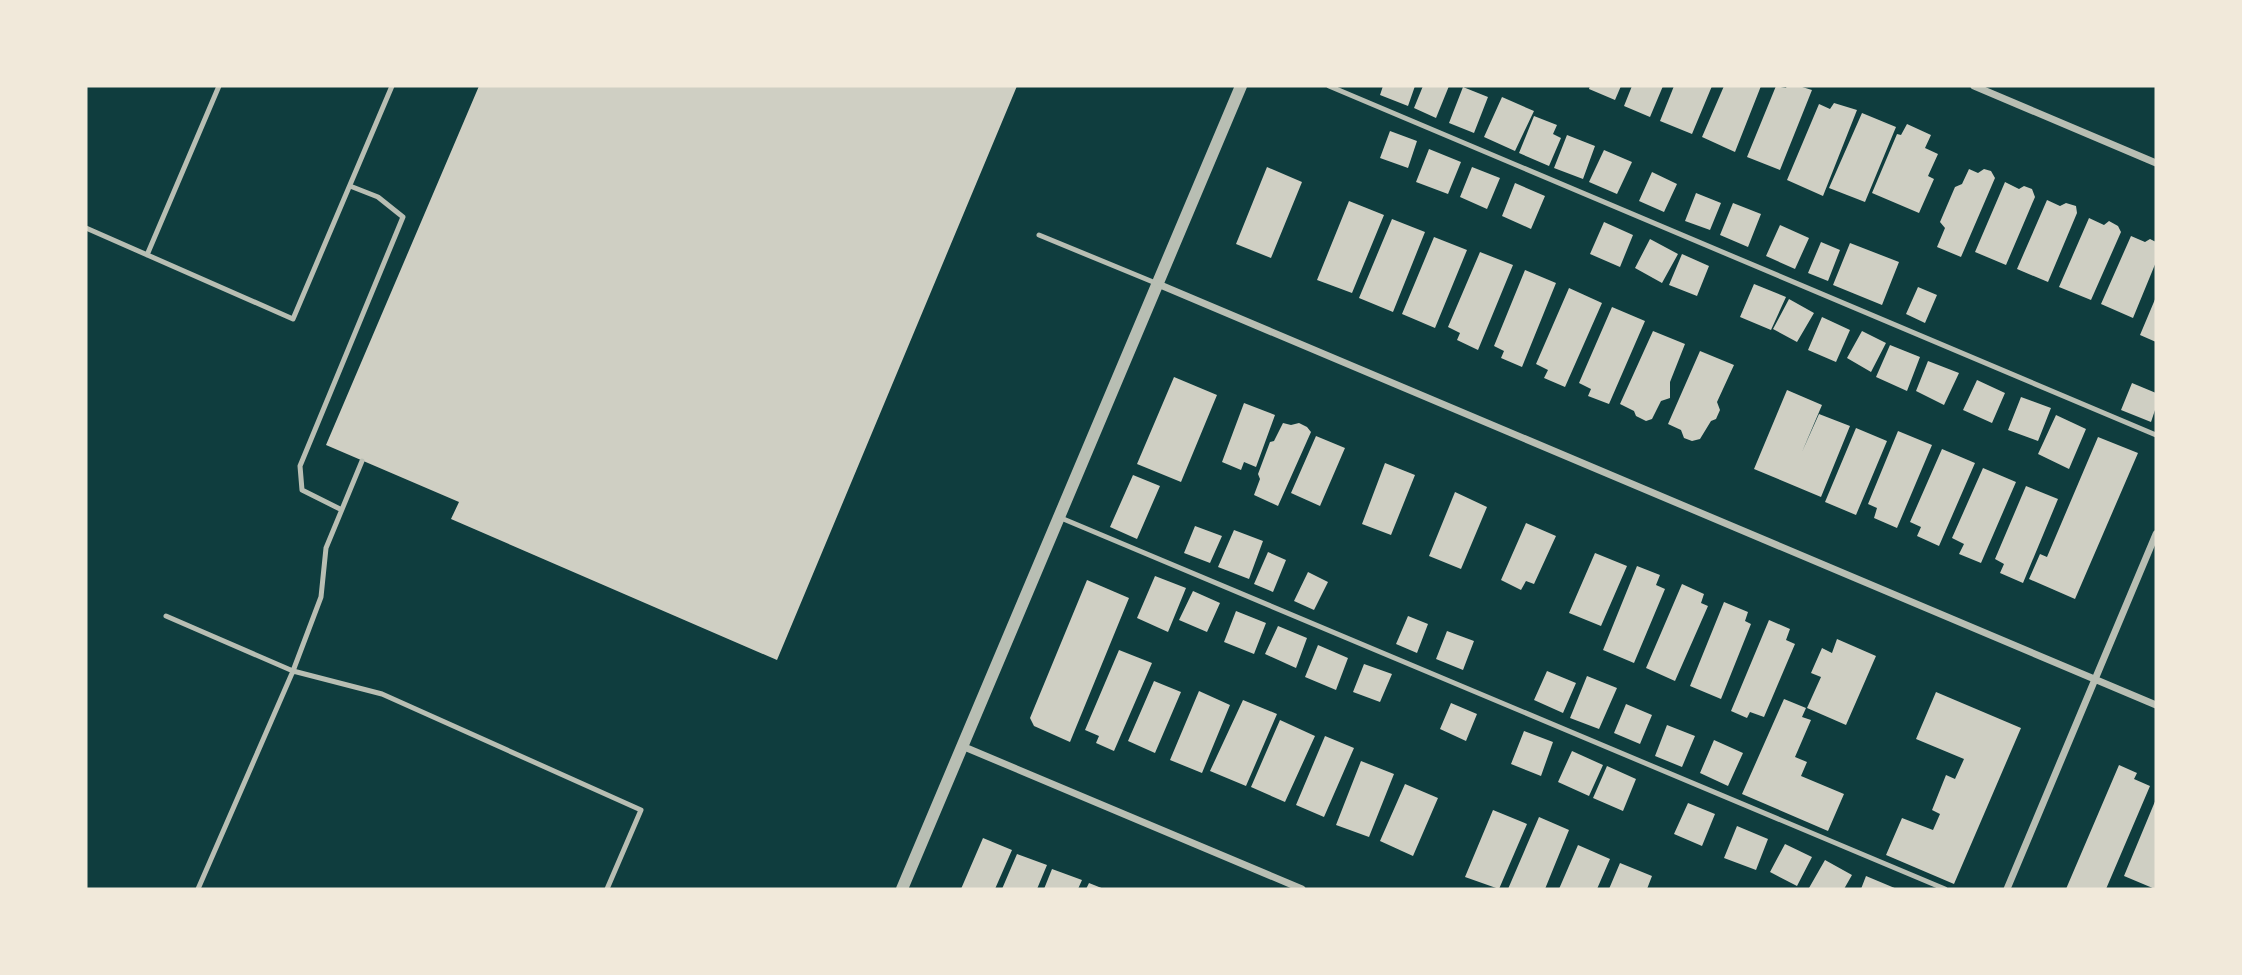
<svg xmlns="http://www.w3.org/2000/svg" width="2242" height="975" font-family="'Noto Sans',sans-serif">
  <rect width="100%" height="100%" fill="#0f3d3e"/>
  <path fill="#cfcfc3" d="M479,86H1017L777,660L451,519L459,502L326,445Z
    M1383,86H1415L1408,106L1380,95Z
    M1423,86H1449L1436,118L1414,108Z
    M1590,86H1621L1615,100L1589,89Z
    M1632,86H1663L1650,117L1624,106Z
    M1674,86H1712L1692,134L1660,121Z
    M1724,86H1761L1735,152L1702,137Z
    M1776,86L1786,88L1787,86H1799L1812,90L1780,170L1747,157Z
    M1463,87L1488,97L1474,133L1449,123Z
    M1502,97L1534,111L1515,151L1484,137Z
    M1834,103L1857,110L1823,196L1787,180L1819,104L1830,109Z
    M1862,113L1896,127L1865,202L1829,188Z
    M1534,116L1557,125L1553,134L1561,138L1549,166L1519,153Z
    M1907,124L1931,135L1925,148L1938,154L1928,176L1934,179L1919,213L1872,193L1897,134L1901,135Z
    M1390,131L1417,141L1408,168L1380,158Z
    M1567,135L1595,146L1583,179L1554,168Z
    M1429,149L1461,162L1448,194L1416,182Z
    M1604,150L1632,162L1617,194L1589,182Z
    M1267,167L1302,182L1271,258L1236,244Z
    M1472,167L1500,178L1487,209L1460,197Z
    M1969,169L1978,173L1984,169L1991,171L1995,178L1961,257L1937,247L1945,228L1940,222L1955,187L1962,184Z
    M1652,172L1677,184L1664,212L1639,201Z
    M2005,182L2019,189L2024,186L2032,189L2035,197L2006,265L1975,252Z
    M1515,183L1545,196L1531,229L1502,216Z
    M1696,193L1721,203L1710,230L1685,221Z
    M2047,200L2060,206L2066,203L2076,206L2077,213L2048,282L2017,269Z
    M1349,201L1384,215L1352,293L1317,280Z
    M1733,203L1761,214L1748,247L1720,235Z
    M2089,218L2104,225L2109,221L2118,226L2121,232L2091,300L2059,287Z
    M1392,219L1425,232L1393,312L1359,298Z
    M1604,222L1633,235L1620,267L1590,254Z
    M1780,225L1809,238L1795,269L1766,256Z
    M2131,236L2145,242L2150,239L2156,242V262L2133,318L2101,304Z
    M1434,237L1467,250L1435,328L1402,314Z
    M1650,239L1678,254L1662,283L1635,268Z
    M1821,242L1840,250L1828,281L1808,273Z
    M1850,243L1899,262L1882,305L1833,285Z
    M1480,252L1513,265L1478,350L1457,340L1460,333L1448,327Z
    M1682,254L1709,266L1697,296L1669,285Z
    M1525,270L1556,283L1522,367L1501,358L1504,351L1494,346Z
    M1754,284L1786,297L1771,330L1740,317Z
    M1918,287L1937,295L1925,323L1906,314Z
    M1569,288L1602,303L1565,387L1544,378L1548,370L1536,364Z
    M2156,297V342L2140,335Z
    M1789,299L1814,313L1797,342L1773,329Z
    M1612,307L1645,321L1609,404L1588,396L1591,389L1579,383Z
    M1822,317L1850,330L1836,362L1808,350Z
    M1653,331L1685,344L1670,382V398L1661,401L1652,419L1646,421L1636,416L1634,411L1620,404Z
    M1862,331L1886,343L1871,372L1847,358Z
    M1890,345L1920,357L1907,391L1876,377Z
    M1700,351L1734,365L1717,402L1720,410L1716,419L1711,421L1700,439L1692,441L1684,438L1681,430L1668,424Z
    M1928,361L1959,373L1944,405L1916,391Z
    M1174,377L1217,395L1181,482L1137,464Z
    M1977,380L2005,393L1992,423L1963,410Z
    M2132,383L2156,393V407L2151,422L2121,410Z
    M1787,390L1822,405L1802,452L1819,414L1850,426L1821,497L1754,469Z
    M2021,397L2051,408L2038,441L2008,430Z
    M1244,403L1275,415L1256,467L1244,462L1241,470L1222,462Z
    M2056,415L2086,429L2069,469L2038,454Z
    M1283,423L1291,425L1299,423L1307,427L1311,432L1278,506L1254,495L1260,479L1258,474L1270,442L1274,441Z
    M1856,428L1887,441L1856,515L1825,502Z
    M1898,431L1932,445L1897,528L1874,518L1877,508L1868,504Z
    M1316,436L1345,448L1320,506L1291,493Z
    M2098,437L2138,453L2075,599L2029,579L2040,554L2047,557Z
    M1942,449L1975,463L1939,546L1917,536L1921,527L1910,522Z
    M1385,463L1415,475L1391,535L1362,524Z
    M1983,468L2016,482L1981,563L1959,554L1964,544L1952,538Z
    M1133,475L1160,486L1137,539L1110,527Z
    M2026,486L2058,499L2023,583L2000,573L2004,564L1995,559Z
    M1455,492L1487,507L1461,569L1429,556Z
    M1526,523L1556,536L1534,584L1526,581L1521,590L1501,580Z
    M1195,526L1222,536L1210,563L1184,553Z
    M1234,530L1263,541L1249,579L1218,567Z
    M1268,552L1286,560L1273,592L1254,584Z
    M1595,553L1627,566L1601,626L1569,613Z
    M1637,566L1660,575L1656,585L1665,589L1634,663L1603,650Z
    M1308,572L1328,582L1314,610L1294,601Z
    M1155,576L1186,588L1168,632L1137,618Z
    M1087,580L1129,598L1070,742L1034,726L1030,718Z
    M1682,584L1704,594L1701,603L1708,606L1675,681L1646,668Z
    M1193,591L1220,603L1207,632L1179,620Z
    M1724,602L1748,612L1745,621L1751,624L1721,699L1690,686Z
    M1236,611L1266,623L1254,654L1224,642Z
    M1408,616L1428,624L1417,653L1396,644Z
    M1769,620L1790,629L1786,640L1795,644L1764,717L1750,712L1747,718L1731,711Z
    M1278,626L1307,638L1296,668L1265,654Z
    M1447,631L1474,641L1463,670L1436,659Z
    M1837,639L1876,656L1846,725L1807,708L1821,677L1811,673L1822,648L1832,653Z
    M1318,645L1348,658L1336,690L1305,677Z
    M1119,650L1152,663L1114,751L1096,743L1099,736L1085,730Z
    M1364,664L1392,674L1380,702L1353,692Z
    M1547,671L1576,683L1563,713L1534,700Z
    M1587,676L1617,688L1599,729L1570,718Z
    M1154,681L1181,692L1155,753L1128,741Z
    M1199,691L1230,705L1202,773L1170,760Z
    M1936,692L2021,728L1954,884L1886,855L1902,818L1933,830L1940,814L1932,810L1946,775L1955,779L1964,759L1916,739Z
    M1784,699L1806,708L1802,717L1811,720L1795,757L1807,762L1801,776L1844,794L1828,831L1742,794Z
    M1243,700L1277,714L1246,786L1210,771Z
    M1451,703L1477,714L1466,741L1440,729Z
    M1626,704L1652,715L1640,744L1614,733Z
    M1280,720L1315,736L1285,802L1251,787Z
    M1667,725L1695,736L1682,767L1655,756Z
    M1524,731L1553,742L1541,776L1511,764Z
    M1325,736L1354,748L1324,817L1296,805Z
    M1714,740L1743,753L1728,786L1700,773Z
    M1572,751L1603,765L1589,796L1558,782Z
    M1361,761L1394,774L1369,837L1336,825Z
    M2119,765L2137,773L2134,779L2150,786L2106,889H2066Z
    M1607,766L1636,779L1623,811L1593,798Z
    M1405,784L1438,798L1413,856L1380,841Z
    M2156,799V888L2155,889L2124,876Z
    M1688,803L1715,814L1702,846L1674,834Z
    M1493,810L1527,824L1499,889L1465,877Z
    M1539,817L1569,830L1545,889H1508Z
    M1737,826L1768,839L1756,870L1724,858Z
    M983,838L1012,850L995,889H961Z
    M1785,844L1812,857L1797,886L1770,872Z
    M1578,845L1610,859L1597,889H1559Z
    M1017,854L1047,865L1037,889H1002Z
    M1825,860L1852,875L1844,889L1809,888Z
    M1620,863L1652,876L1647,889H1609Z
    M1052,869L1082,880L1078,889H1044Z
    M1866,876L1897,889H1861Z
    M1089,883L1104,889H1086Z"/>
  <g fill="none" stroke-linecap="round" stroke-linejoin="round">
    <path stroke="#b8beb3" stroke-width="5" d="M1329,86L2156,435
      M86,228L293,319L392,86
      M1039,235L1158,284
      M147,255L219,86
      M340,509L302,490L300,466L403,217L378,197L350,186
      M1061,518L1945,889
      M166,616L293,671L382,694L641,810L607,889
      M198,889L293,671L321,597L326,548L362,461"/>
    <path stroke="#b8beb3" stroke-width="7" d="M1974,86L2156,163
      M1158,284L2156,705
      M962,746L1302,889
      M2007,889L2156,534"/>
    <path stroke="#b8beb3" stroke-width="12" d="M902,889L1241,86"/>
  </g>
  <rect width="2242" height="975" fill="none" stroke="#f1e9da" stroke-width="175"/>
</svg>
